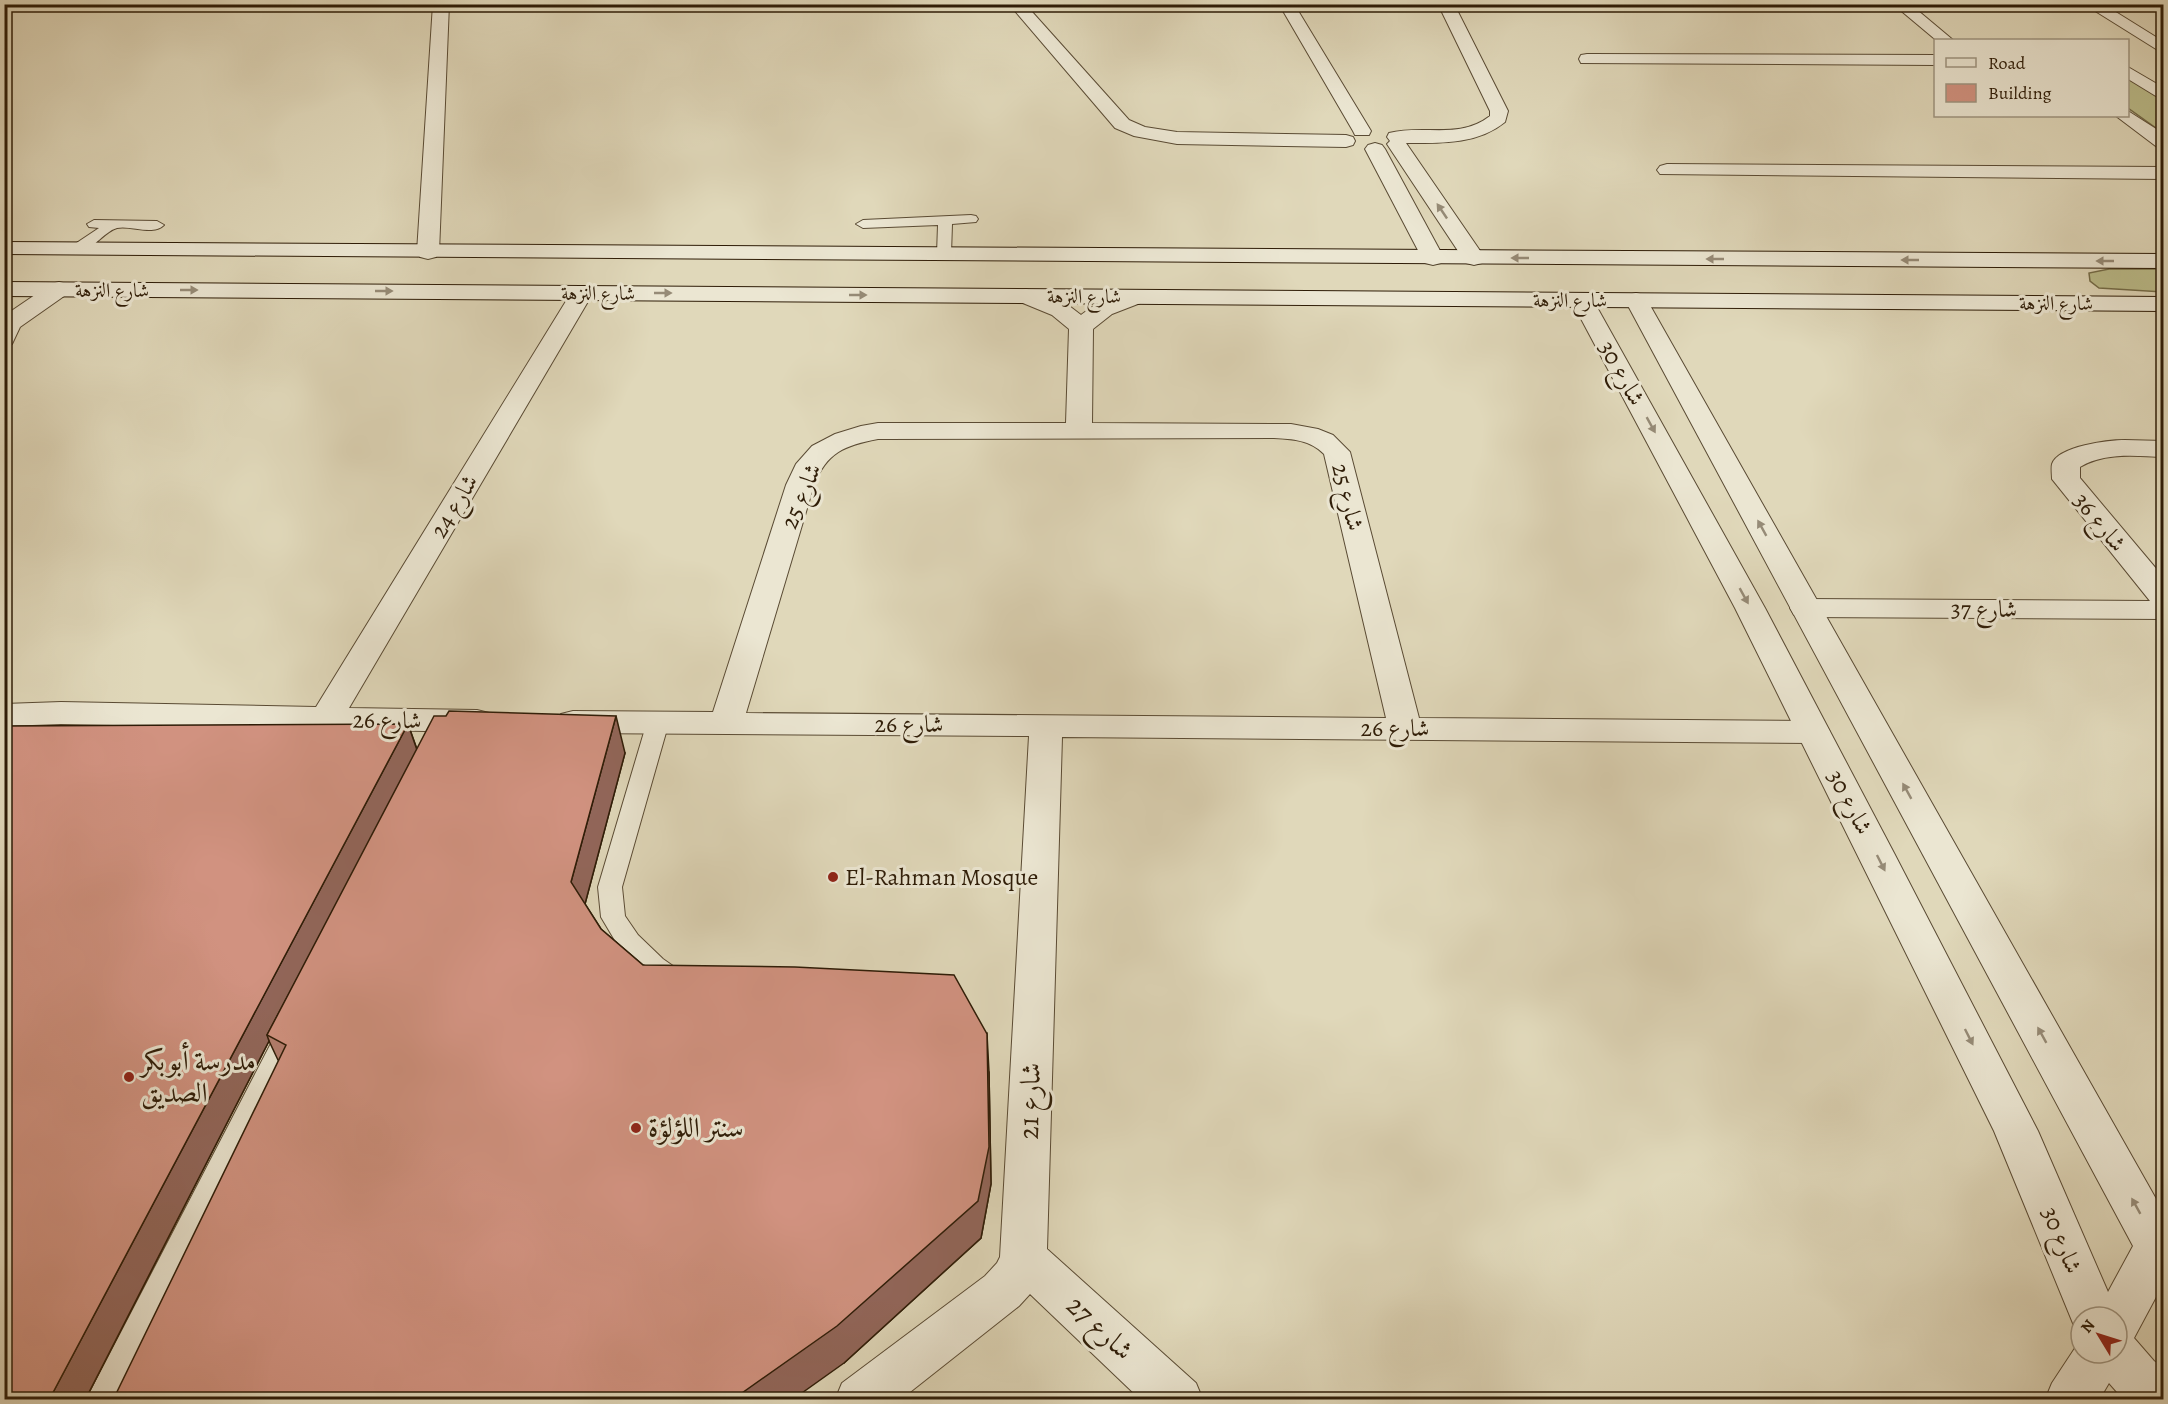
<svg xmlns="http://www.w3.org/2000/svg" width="2168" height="1404" font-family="Alegreya,Amiri,serif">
  <rect width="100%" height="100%" fill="#e0d8ba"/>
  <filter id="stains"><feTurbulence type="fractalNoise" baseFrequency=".00333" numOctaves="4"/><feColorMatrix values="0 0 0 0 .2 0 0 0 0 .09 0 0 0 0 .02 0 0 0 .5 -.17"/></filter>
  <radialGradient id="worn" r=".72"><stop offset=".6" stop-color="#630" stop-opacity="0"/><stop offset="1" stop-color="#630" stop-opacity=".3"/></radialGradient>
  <path fill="#bbbc8a" stroke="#746c48" stroke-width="1.5" d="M2128,77L2163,101V133L2128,108Z
    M2109,269H2163V292L2099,288L2090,281L2089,273Z"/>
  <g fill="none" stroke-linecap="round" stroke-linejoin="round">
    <defs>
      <path id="service" d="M971,215L976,216L978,219L976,222L952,224L951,254L944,258L937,254L938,225L863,228L856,224L863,220Z
        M94,220L157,221L164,225C153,236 131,225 117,228C102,232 90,256 72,252L70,249L72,246L99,228L89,227L87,224Z
        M658,715L666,717L669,722L622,887L625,916L638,935L663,959L683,973L687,980L683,987L674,990L665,987L645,973L620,949L601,917L598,887L647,722L650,717Z
        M290,1021L299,1024L303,1031L119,1400H86L281,1024Z"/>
      <path id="minor" d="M433,4H449L439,252L436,257L428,259L420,257L417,252Z
        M1009,4H1025L1129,120L1145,127L1177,132L1346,135L1353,137L1355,141L1353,145L1346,147L1177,144L1134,136L1115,128Z
        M1279,4H1294L1371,131L1369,135H1355L1353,131Z
        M1438,4H1454L1508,111L1505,122C1477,145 1440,143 1406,143L1485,258L1482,263L1474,265L1466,263L1387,144L1390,141L1387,137L1389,133C1424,124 1459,140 1490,116V111Z
        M1893,4H1910L1953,40H1936Z
        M2084,4H2103L2164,42V54Z
        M1587,54L1936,55V65L1581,63L1579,59L1581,55Z
        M2128,67L2164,88V101L2128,79Z
        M2128,111L2164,134V149L2157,147L2116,116H2128Z
        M1375,143L1382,145L1385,149L1444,258L1441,263L1433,265L1425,263L1422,258L1365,149L1368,145Z
        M1667,164L2164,167V179L1660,174L1657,170L1660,166Z
        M59,282L67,284L70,289L67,294L20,327L12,344L4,346V316L51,284Z
        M582,286L590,288L593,293L349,708L477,710L489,713L494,721L489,729L477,732L61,724L4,726V704L61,702L316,707L571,293L574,288Z
        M1026,289L1068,305L1081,315C1097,303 1123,287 1143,292L1146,297L1143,302L1112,314L1093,329L1092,423L1291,424L1318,429L1333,435L1350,452L1419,718L1813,721L1825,724L1830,732L1825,740L1813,743L1062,737L1047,1249L1196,1383L1203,1400H1141L1030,1294L1019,1306L900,1400H835L842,1383L985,1276L997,1263L1000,1257L1029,736L573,733L561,730L556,722L561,714L573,711L713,712L786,485L796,464L812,446L835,434L861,426L878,423H1066L1069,329L1052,315L1018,301L1015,296L1018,291ZM1274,438C1293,439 1310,440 1324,454L1386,718L746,713L814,485C826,453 845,445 878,439Z
        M2125,440L2164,441V457C2135,456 2105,452 2080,467V478L2164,578V619L1805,617L1794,615L1790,608L1794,601L1805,599L2150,601L2052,479C2052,475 2051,468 2052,464C2058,446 2109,440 2125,440Z"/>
      <path id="tertiary" d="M1582,293L1590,295L1593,300L1765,608L1894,853L2038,1131L2108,1292L2133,1246L1625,300L1628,295L1636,293L1644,295L1647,300L2164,1213V1282L2134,1338L2154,1361L2164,1368V1400H2124L2109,1383L2099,1400H2045L2052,1383L2081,1339V1353H2117V1317H2081V1334L2077,1333L1994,1131L1735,608L1571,300L1574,295Z"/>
      <path id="secondary" d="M4,242L2164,254V268L4,254Z
        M4,282L2164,297V311L4,296Z"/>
    </defs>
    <use href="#service" stroke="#5a4b34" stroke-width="2"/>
    <use href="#minor" stroke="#5a4b34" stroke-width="2"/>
    <use href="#tertiary" stroke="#5a4b34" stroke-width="2"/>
    <use href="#secondary" stroke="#2e1c07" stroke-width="2"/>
    <use href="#service" fill="#ebe6d2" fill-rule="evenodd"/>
    <use href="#minor" fill="#ebe6d2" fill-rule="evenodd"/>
    <use href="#tertiary" fill="#ebe6d2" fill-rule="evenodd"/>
    <use href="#secondary" fill="#ebe6d2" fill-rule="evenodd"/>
  </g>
  <path fill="#b47e6e" stroke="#2e1c07" stroke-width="1.5" d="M408,724L417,749L625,753L585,904L601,929L643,965L989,1072L991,1184L981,1238L844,1363L278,1060L269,1041L85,1400H4Z"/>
  <path fill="#92665a" stroke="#2e1c07" stroke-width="1.5" d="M616,716L625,753L581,919L571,882Z
    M408,724L418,753L267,1035L269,1041L85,1400H49Z
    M987,1034L989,1072L991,1184L981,1238L844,1363L792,1400H732Z"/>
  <path fill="#d19280" stroke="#2e1c07" stroke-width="1.5" d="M449,711L616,716L571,882L601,929L643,965L795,967L954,975L987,1034L989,1147L978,1201L837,1326L732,1400H113L286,1045L267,1035L434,716H446Z
    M408,724L49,1400H4V726Z"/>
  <defs><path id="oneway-solid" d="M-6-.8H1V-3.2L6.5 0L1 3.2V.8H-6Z" transform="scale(1.5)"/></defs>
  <g fill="#968b77">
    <use href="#oneway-solid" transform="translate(1442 211) rotate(-124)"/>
    <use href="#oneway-solid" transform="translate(1520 258) rotate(-180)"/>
    <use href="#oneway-solid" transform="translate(1715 259) rotate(-180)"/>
    <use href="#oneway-solid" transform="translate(1910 260) rotate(-180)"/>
    <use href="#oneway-solid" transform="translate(2105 261) rotate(-180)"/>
    <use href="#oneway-solid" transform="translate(189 290)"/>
    <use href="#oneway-solid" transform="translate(384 291)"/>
    <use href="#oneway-solid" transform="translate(663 293)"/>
    <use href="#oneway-solid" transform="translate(858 295)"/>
    <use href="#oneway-solid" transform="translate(1651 425) rotate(61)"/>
    <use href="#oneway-solid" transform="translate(1762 528) rotate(-119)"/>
    <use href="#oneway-solid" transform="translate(1744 596) rotate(61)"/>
    <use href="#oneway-solid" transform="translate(1907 791) rotate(-119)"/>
    <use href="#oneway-solid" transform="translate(1881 863) rotate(63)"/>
    <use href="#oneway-solid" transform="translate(2042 1035) rotate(-119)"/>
    <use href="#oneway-solid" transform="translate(1969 1037) rotate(63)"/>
    <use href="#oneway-solid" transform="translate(2136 1206) rotate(-119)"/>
  </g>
  <g fill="#8f2418" stroke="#ebe6d2" stroke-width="2">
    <circle cx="833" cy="877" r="6"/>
    <circle cx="129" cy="1077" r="6"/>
    <circle cx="636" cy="1128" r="6"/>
  </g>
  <g text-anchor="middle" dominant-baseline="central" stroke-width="6" stroke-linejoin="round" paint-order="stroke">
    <g font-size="20" fill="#2e1c07" stroke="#ebe6d2">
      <text x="112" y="290">شارع النزهة</text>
      <text x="598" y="293">شارع النزهة</text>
      <text x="1084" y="296">شارع النزهة</text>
      <text x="1570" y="300">شارع النزهة</text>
      <text x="2056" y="303">شارع النزهة</text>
    </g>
    <g font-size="24" fill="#2e1c07" stroke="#ebe6d2">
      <text transform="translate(1622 373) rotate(61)">شارع 30</text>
      <text transform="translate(801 496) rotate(-67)">شارع 25</text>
      <text transform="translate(1348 497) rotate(76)">شارع 25</text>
      <text transform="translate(454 506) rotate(-59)">شارع 24</text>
      <text transform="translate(2100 522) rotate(51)">شارع 36</text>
      <text x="1984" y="609">شارع 37</text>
      <text transform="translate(387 720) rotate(1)">شارع 26</text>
      <text x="909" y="724">شارع 26</text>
      <text x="1395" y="728">شارع 26</text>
      <text transform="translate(1850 802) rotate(62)">شارع 30</text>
      <text transform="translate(2062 1240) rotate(68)">شارع 30</text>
    </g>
    <g font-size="24" fill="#2e1c07" stroke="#ebe6d2" text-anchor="start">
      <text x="845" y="877">El-Rahman Mosque</text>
    </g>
    <g font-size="28" fill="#2e1c07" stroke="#ebe6d2" text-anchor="start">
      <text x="141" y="1061">مدرسة أبوبكر<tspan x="141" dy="32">الصديق</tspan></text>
      <text x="648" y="1128">سنتر اللؤلؤة</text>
    </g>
    <g font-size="28" fill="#2e1c07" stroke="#ebe6d2">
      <text transform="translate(1030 1101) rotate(-88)">شارع 21</text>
      <text transform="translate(1100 1328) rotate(43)">شارع 27</text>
    </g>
  </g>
  <rect width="2168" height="1404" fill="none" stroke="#e0d8ba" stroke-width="24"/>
  <rect x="6" y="6" width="2156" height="1392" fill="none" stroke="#2e1c07" stroke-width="3"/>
  <rect x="12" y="12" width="2144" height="1380" fill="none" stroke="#2e1c07" stroke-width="1.5"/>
  <rect x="1934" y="39" width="195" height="78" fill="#ebe6d2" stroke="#9f9581" stroke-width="1.5"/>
  <rect x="1946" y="58" width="30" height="9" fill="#ebe6d2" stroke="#9f9581" stroke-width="1.5"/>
  <text x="1988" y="69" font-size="18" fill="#2e1c07">Road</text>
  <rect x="1946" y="84" width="30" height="18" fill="#d19280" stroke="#9f9581" stroke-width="1.5"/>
  <text x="1988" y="99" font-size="18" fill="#2e1c07">Building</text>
  <g transform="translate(2099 1335) rotate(308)"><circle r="28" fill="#ebe6d2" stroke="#9f9581" stroke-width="1.5"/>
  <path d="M0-4.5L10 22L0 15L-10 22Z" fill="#8f2418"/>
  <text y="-9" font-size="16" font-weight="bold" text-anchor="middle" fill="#2e1c07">N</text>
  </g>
  <rect width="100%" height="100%" filter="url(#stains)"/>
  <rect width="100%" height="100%" fill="url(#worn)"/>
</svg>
